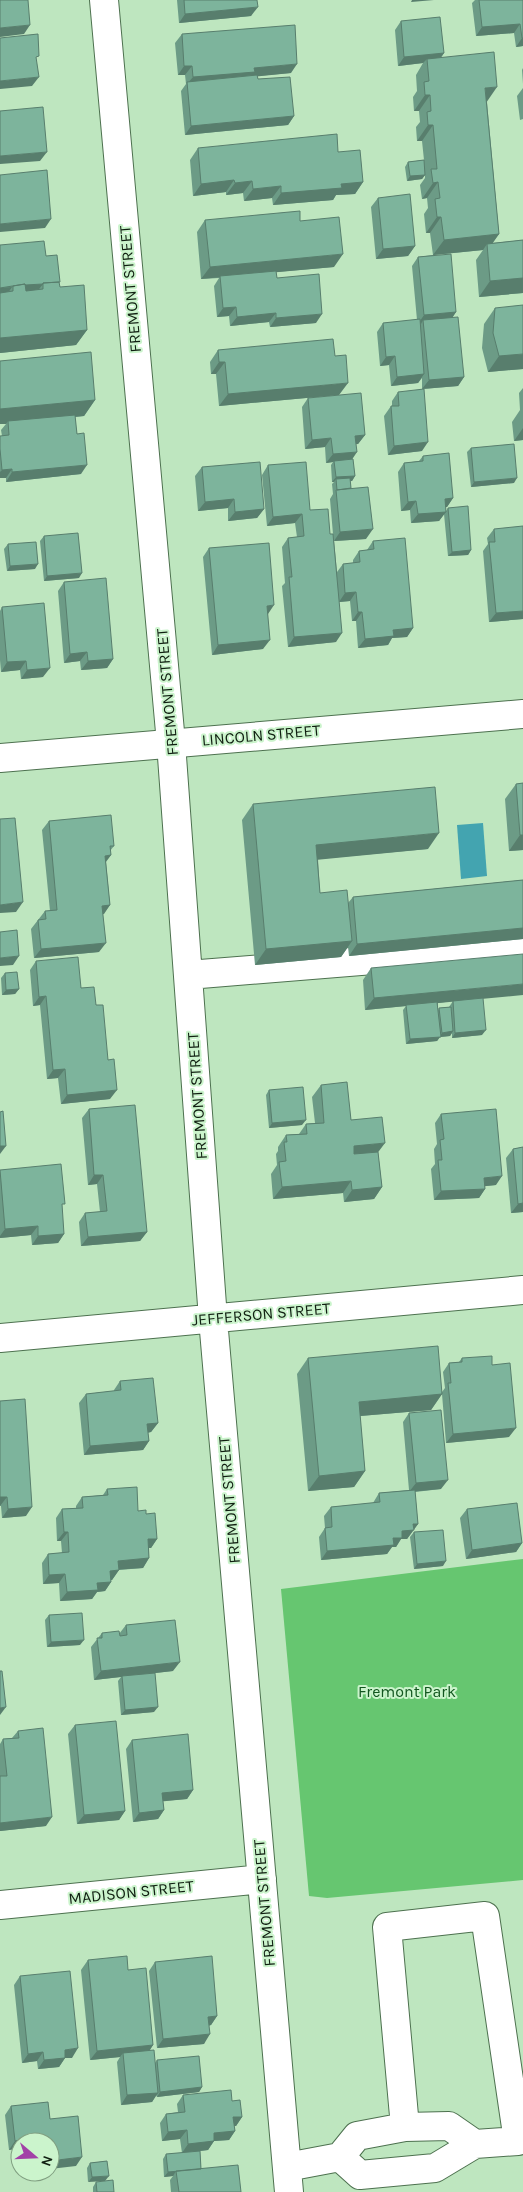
<svg xmlns="http://www.w3.org/2000/svg" width="523" height="2192" font-family="Karla,sans-serif">
  <rect width="100%" height="100%" fill="#bee6bf"/>
  <path fill="#66c670" d="M523,1559V1880L327,1898L309,1896L281,1589Z"/>
  <path fill="#43a4b0" d="M483,823L487,876L461,879L457,825Z"/>
  <g fill="none" stroke-linecap="round" stroke-linejoin="round">
    <defs>
      <path id="minor" d="M104,0L171,743L213,1319L289,2192
        M188,975L523,948
        M0,1338L523,1290
        M0,1905L262,1879
        M340,2157L360,2175L435,2168L475,2144L518,2141L485,1916L387,1927L405,2127
        M287,2167L340,2157L357,2136L405,2127L449,2126L475,2144"/>
      <path id="major" d="M0,758L523,714"/>
    </defs>
    <use href="#minor" stroke="#4d714f" stroke-width="30"/>
    <use href="#major" stroke="#4d714f" stroke-width="30"/>
    <use href="#minor" stroke="#fff" stroke-width="28"/>
    <use href="#major" stroke="#fff" stroke-width="28"/>
  </g>
  <path fill="#6c9b86" fill-rule="evenodd" d="M177,0H257L251,16L179,23Z
    M475,0H523V46L516,47L514,33L476,36L472,3Z
    M401,21L444,53L441,58L487,102L499,234L492,243L523,240V293L479,297L476,260L483,250L434,255L456,312L452,318L464,377L458,386L422,389V378L418,383L391,386L389,365L380,366L377,332L383,323L417,320L412,266L418,257L433,255L430,233H426L424,214L428,208L427,198L422,199L420,185L425,178V175L422,179L407,181L405,167L408,162L424,160L422,141H417L416,127L420,122L419,111H414L413,97L417,91L416,75L423,63L398,66L395,30Z
    M182,34L291,73L257,76L258,79L294,116L288,125L185,135L181,91L186,84L185,75H178L175,43Z
    M523,68V84L522,70Z
    M523,88V119L520,120L517,96Z
    M198,148L338,152L363,182L355,194L336,195L333,200L273,205L272,198L244,201L243,193L226,195V192L193,196L190,160Z
    M378,198L415,246L408,256L376,259L371,207Z
    M205,220L300,221L334,267L276,272L277,278L316,323L270,327L269,322L230,326L229,316L217,317L214,286L219,278L201,279L197,232Z
    M0,245L46,256L60,287L87,330L76,345L0,353Z
    M495,308L523,369L488,372L482,348L484,324Z
    M218,350L339,395L219,406L216,374H211L210,362Z
    M0,361L95,400L84,416L75,417L81,474L6,482V478H0V436H2L1,430L6,424H0Z
    M523,388V440L514,441L512,422L520,410L519,393Z
    M398,392L422,451L388,455L384,416L391,406H392V401Z
    M308,398L365,435L358,444H356L352,459L355,476L352,481H350L351,488L366,539L334,541L337,572L343,564L353,563V560L359,551L367,550L373,541L413,628L407,637L392,638L388,645L358,648L356,621H352L350,601L339,602L336,642L288,647L282,586L285,583L282,547L288,538L297,537L295,523L267,526L262,475L268,465L310,510L330,534H333L330,499L333,494L332,484L334,482H332L331,465L333,462L326,463L325,447L305,449L302,407Z
    M471,448L514,483L471,487L467,452Z
    M423,456L453,498L447,507H445L446,511L448,508L471,550L468,555L448,556L444,514L439,521L411,523L410,510L401,511L398,472L404,463L419,461Z
    M202,467L264,509L257,518L228,521V508L198,511L195,476Z
    M494,529L523,619L489,622L483,551L488,544L487,538Z
    M44,536L79,578L44,581L40,541Z
    M8,544L35,569L7,571L4,549Z
    M209,548L268,614L263,649L212,655L203,557Z
    M64,582L113,659L107,668L81,670L80,661L64,663L58,591Z
    M2,607L43,677L21,679L20,670L1,672L0,660V611Z
    M523,783V850L509,851L505,799L516,784Z
    M253,804L428,849L318,859L320,893L348,903L353,897L523,880V939L349,956L348,947L341,957L255,965L242,820Z
    M49,821L114,846L110,851L111,855L106,862L110,905L103,914L99,952L34,958L31,929L45,911H50L42,830Z
    M36,961L81,988L96,1005L110,1099L61,1104L58,1078L47,1079L40,1005L33,1006L30,970Z
    M371,968L483,999L482,1035L452,1038V1033L450,1036L440,1037L437,1041L406,1044L403,1010L406,1006L365,1010L363,980ZM453,1001L449,1007L439,1008L438,1010V1003Z
    M5,973L19,989L15,994L2,995L1,978Z
    M321,1085L378,1152L382,1187L374,1199L344,1202L343,1193L273,1199L271,1174L277,1165L276,1154L278,1151V1147L286,1135L299,1134L306,1124L315,1123L312,1097Z
    M269,1090L302,1125L269,1128L266,1095Z
    M89,1109L147,1232L140,1241L81,1246L79,1222L85,1213L100,1212L97,1184L88,1185L82,1118Z
    M441,1114L496,1185L485,1186V1189L479,1198L434,1200L431,1169L435,1164L434,1149L437,1144L435,1123Z
    M523,1147V1212L511,1213L506,1158L513,1149Z
    M0,1170L64,1234L58,1243L32,1245L31,1235L0,1238Z
    M308,1358L442,1392L445,1388L443,1372L449,1363L459,1362L462,1358L492,1365L509,1437L446,1443L442,1394L431,1410L360,1416L365,1471L354,1487L308,1491L297,1374Z
    M120,1381L158,1423L151,1432L148,1433L149,1441L143,1450L84,1455L79,1403L86,1394L114,1391V1390Z
    M0,1401L26,1516L2,1518L1,1506H0Z
    M409,1413L441,1489L415,1492L418,1524L407,1539H401L396,1547H392L387,1554L321,1560L319,1537L325,1528L324,1516L331,1507L373,1503L379,1493L409,1490L403,1422Z
    M107,1489L138,1511L146,1514L157,1539L151,1548H149V1558L143,1568L119,1570L112,1580H111V1582L105,1591L97,1592L92,1599L60,1601L59,1583L43,1584L42,1563L48,1554L62,1553L61,1541H57L56,1518L62,1509L76,1508V1506L82,1497L103,1495Z
    M467,1509L522,1543L516,1552L466,1559L460,1518Z
    M414,1532L443,1566L414,1569L410,1537Z
    M49,1615L80,1645L47,1647L45,1620Z
    M126,1625L173,1671L155,1673L154,1712L121,1715L118,1681L121,1677L94,1680L91,1647L102,1633L119,1634Z
    M75,1725L125,1811L119,1820L77,1824L68,1734Z
    M18,1731L46,1826L0,1831V1744L3,1739L12,1738Z
    M132,1740L193,1790L187,1799L163,1801L164,1810L158,1819L133,1822L126,1749Z
    M88,1960L128,1970L153,2045L150,2050L155,2063L157,2060L202,2087L199,2092L157,2097L156,2095L152,2102L121,2105L117,2062L120,2057L90,2060L81,1970Z
    M155,1962L217,2016L211,2025L209,2026L204,2044L157,2048L149,1971Z
    M20,1976L72,2058H65L59,2067L38,2069L37,2061L22,2063L14,1985Z
    M183,2095L232,2101L242,2117L236,2126H234L235,2131L229,2140L214,2141L208,2150L200,2151L201,2169L241,2192H171L170,2180L173,2176L164,2177L163,2159L166,2154L182,2153L180,2139L162,2141L160,2123L166,2114L178,2112L177,2104Z
    M11,2106L50,2119L76,2166L20,2142V2172H16L14,2149L9,2150L5,2115Z
    M107,2161L88,2182L87,2168L90,2163Z
    M96,2182L114,2192H93V2187Z"/>
  <path fill="#587e6d" d="M412,0H434L411,2Z
    M258,7L251,16L179,23L185,14Z
    M520,24L514,33L476,36L482,27Z
    M30,25L24,34L0,37V28Z
    M522,38H523V46L516,47Z
    M444,53L437,62L427,59L423,63L398,66L404,57Z
    M297,64L291,73L252,77L187,84L193,77L254,68Z
    M184,66H192L185,75H178Z
    M39,77L32,86L0,89V81Z
    M497,87L486,103L485,88Z
    M425,95H430L419,111H414Z
    M294,116L288,125L185,135L191,126Z
    M428,125H433L422,141H417Z
    M47,152L40,161L0,164V156Z
    M425,175L422,179L407,181L410,176Z
    M234,180L226,192L193,196L201,184Z
    M252,181L243,193L226,195L235,183Z
    M363,182L355,194L336,195L333,200L273,205L281,193L341,184Z
    M438,182L427,198L422,199L433,183Z
    M281,186L272,198L244,201L253,189Z
    M437,217H441L430,233H426Z
    M51,219L45,228L0,232V224Z
    M499,234L488,250L487,244L483,250L433,255L444,240Z
    M415,246L408,256L376,259L383,249Z
    M343,254L334,267L201,279L210,267Z
    M523,278V293L479,297L490,281Z
    M43,284L36,293L13,291V286Z
    M12,287L6,296H0V288Z
    M236,307L229,316L217,317L223,308Z
    M456,312L450,321L423,320L421,324H418L424,315Z
    M276,313L269,322L230,326L237,317Z
    M322,314L316,323L270,327L276,318Z
    M87,330L76,345L0,353V338Z
    M523,354V369L488,372L499,356Z
    M395,356L389,365L380,366L386,357Z
    M219,362H225L216,374H211Z
    M424,374L418,383L391,386L397,377Z
    M464,377L458,386L422,389L429,380Z
    M348,383L339,395L219,406L228,394Z
    M95,400L84,416L8,423V421L6,424H0V409Z
    M523,428V440L514,441Z
    M365,435L358,444L349,445L355,436Z
    M331,438L325,447L305,449L312,440Z
    M428,442L422,451L388,455L394,446Z
    M357,452L351,461H334L333,462L326,463L333,454Z
    M87,465L81,474L6,482L12,472Z
    M12,469L6,478H0V472L2,470Z
    M355,476L352,481L336,482V479L334,482H332L336,477Z
    M517,478L514,483L471,487L474,482Z
    M453,498L447,507L438,508L445,499Z
    M234,499L228,508L198,511L205,502Z
    M416,501L410,510L401,511L408,502Z
    M264,509L257,518L228,521L235,512Z
    M446,512L439,521L411,523L418,514Z
    M302,514L295,523L267,526L273,517Z
    M373,529L366,539L334,541L340,532Z
    M471,550L468,555L448,556L452,552Z
    M38,564L35,569L7,571L10,566Z
    M82,573L79,578L44,581L47,576Z
    M356,592L350,601L339,602L345,593Z
    M274,605L268,614L260,616L267,606Z
    M523,611V619L489,622L496,613Z
    M358,612H362L356,621H352Z
    M413,628L407,637L392,638L388,645L358,648L365,639L393,630Z
    M342,633L336,642L288,647L294,637Z
    M270,640L263,649L212,655L218,645Z
    M87,652L80,661L64,663L70,654Z
    M113,659L107,668L81,670L88,661Z
    M26,661L20,670L1,672L7,662Z
    M50,668L43,677L21,679L27,670Z
    M439,833L428,849L305,861L316,845Z
    M520,835H523V850L509,851Z
    M111,855L104,864L105,856Z
    M23,902L16,912L0,913V905Z
    M110,905L104,914L96,915L102,906Z
    M523,928V939L349,956L357,944Z
    M352,941L341,957L255,965L266,949Z
    M106,943L99,952L34,958L41,949Z
    M19,956L13,965L0,966V958Z
    M523,984V995L407,1006L406,1005V1006L365,1010L374,998Z
    M19,989L15,994L2,995L6,990Z
    M46,996L40,1005L33,1006L39,997Z
    M486,1030L482,1035L452,1038L455,1033Z
    M453,1031L450,1036L440,1037L437,1041L406,1044L410,1039L439,1037L442,1033Z
    M65,1069L58,1078L47,1079L53,1070Z
    M117,1090L110,1099L61,1104L67,1095Z
    M306,1120L302,1125L269,1128L272,1123Z
    M385,1143L376,1155L345,1158L354,1146Z
    M0,1146H6L0,1154Z
    M94,1175H103L97,1184L88,1185Z
    M502,1176L496,1185L477,1187L484,1178Z
    M351,1181L343,1193L273,1199L282,1187Z
    M382,1187L374,1199L344,1202L352,1190Z
    M485,1189L479,1198L434,1200L441,1191Z
    M523,1203V1212L511,1213L518,1204Z
    M38,1226L31,1235L0,1238V1236L5,1229Z
    M147,1232L140,1241L81,1246L88,1237Z
    M64,1234L58,1243L32,1245L38,1236Z
    M442,1394L431,1410L348,1417L359,1402Z
    M158,1423L151,1432L141,1433L147,1424Z
    M516,1428L509,1437L446,1443L453,1434Z
    M149,1441L143,1450L84,1455L90,1446Z
    M365,1471L354,1487L308,1491L319,1476Z
    M448,1480L441,1489L409,1492L416,1483Z
    M0,1497H7L0,1506Z
    M32,1507L26,1516L2,1518L8,1509Z
    M413,1524H418L407,1539H401L396,1547H392L387,1554L321,1560L327,1551L393,1538L402,1531Z
    M64,1532H68L61,1541H57Z
    M148,1539H157L151,1548H142Z
    M522,1543L516,1552L466,1559L472,1550Z
    M149,1558L143,1568L112,1570L118,1561Z
    M446,1561L443,1566L414,1569L417,1564Z
    M119,1570L112,1580H104L110,1571Z
    M65,1574L59,1583L43,1584L49,1575Z
    M111,1582L105,1591L97,1592L92,1599L60,1601L67,1592L97,1583Z
    M84,1640L80,1645L47,1647L51,1642Z
    M180,1662L173,1671L94,1680L101,1671Z
    M6,1707L0,1715V1708Z
    M158,1707L154,1712L121,1715L125,1710Z
    M193,1790L187,1799L156,1802L162,1793Z
    M164,1810L158,1819L133,1822L139,1813Z
    M125,1811L119,1820L77,1824L84,1815Z
    M52,1817L46,1826L0,1831V1823Z
    M217,2016L211,2025L202,2026L208,2017Z
    M210,2034L204,2044L157,2048L163,2039Z
    M153,2045L147,2054L123,2053L120,2057L90,2060L97,2051Z
    M78,2048L72,2058H65L59,2067L38,2069L44,2060L65,2050Z
    M43,2052L37,2061L22,2063L28,2054Z
    M202,2087L199,2092L157,2097L160,2092Z
    M158,2093L152,2102L121,2105L127,2095Z
    M233,2117H242L236,2126H227Z
    M187,2130L180,2139L162,2141L168,2132Z
    M235,2131L229,2140L214,2141L208,2150L182,2153L188,2144L214,2133Z
    M20,2140L14,2149L9,2150L15,2141Z
    M82,2157L76,2166L50,2169V2161Z
    M20,2167V2172H16Z
    M176,2171L173,2176L164,2177L168,2172Z
    M109,2176L105,2181L88,2182L92,2177Z"/>
  <path fill="#7db49c" stroke="#587e6d" d="M0,0H28L30,25L0,28Z
    M184,0H257L258,7L185,14Z
    M479,0H523V38H522L520,24L482,27Z
    M440,17L444,53L404,57L401,21Z
    M295,25L297,64L254,68L255,72L193,77L192,66H184L182,34Z
    M38,34L39,56L36,57L39,77L0,81V38Z
    M494,52L497,87L485,88L499,234L444,240L441,217H437L435,199L440,198L438,182L433,183L431,169H437L433,125H428L427,112L431,111L430,95H425L424,82L429,81L427,59Z
    M257,75L258,79L290,77L294,116L191,126L187,82Z
    M43,107L47,152L0,156V111Z
    M337,134L338,152L360,150L363,182L341,184L342,188L281,193V186L253,189L252,181L235,183L234,180L201,184L198,148Z
    M424,160L425,175L410,176L408,162Z
    M47,170L51,219L0,224V175Z
    M410,194L415,246L383,249L378,198Z
    M300,211V221L339,217L343,254L210,267L205,220Z
    M523,240V278L490,281L487,244Z
    M44,241L46,256L57,255L60,282L43,283V284L25,285V284L0,288V245Z
    M451,254L456,312L424,315L418,257Z
    M276,271L277,278L319,274L322,314L276,318V313L237,317L236,307L223,308L220,276Z
    M59,282L60,287L84,285L87,330L0,338V293L13,291V286L25,284L26,291L43,289V283Z
    M523,305V354L499,356L493,333L495,308Z
    M458,317L464,377L429,380L423,320Z
    M420,319L424,374L397,377L395,356L386,357L383,323Z
    M333,339L335,356L346,355L348,383L228,394L225,362H219L218,350Z
    M91,352L95,400L0,409V361Z
    M424,389L428,442L394,446L391,406H399L398,392Z
    M361,393L365,435L355,436L357,452L333,454L331,438L312,440L308,398Z
    M75,415L77,434L84,433L87,465L12,472V469L2,470L0,449V436L9,435L8,421Z
    M514,444L517,478L474,482L471,448Z
    M449,453L453,498L445,499L446,512L418,514L416,501L408,502L404,463L423,461V456Z
    M353,459L355,476L336,477L334,461Z
    M260,462L264,509L235,512L234,499L205,502L202,467Z
    M306,462L310,510L328,509L330,534H333L342,633L294,637L289,577H292L288,538L304,536L302,514L273,517L268,465Z
    M350,478L351,488L337,490L336,479Z
    M368,487L373,529L340,532L336,490Z
    M468,506L471,550L452,552L448,508Z
    M523,526V611L496,613L489,542H495L494,529Z
    M78,533L82,573L47,576L44,536Z
    M405,538L413,628L393,630L394,636L365,639L362,612H358L356,592L345,593L343,564L360,562L359,551L374,549L373,541Z
    M36,542L38,564L10,566L8,544Z
    M269,543L274,605L267,606L270,640L218,645L209,548Z
    M106,578L113,659L88,661L87,652L70,654L64,582Z
    M44,603L50,668L27,670L26,661L7,662L2,607Z
    M523,783V835H520L516,784Z
    M435,787L439,833L316,845L320,893L347,890L352,941L266,949L253,804Z
    M111,815L114,846H110L111,855L105,856L110,905L102,906L106,943L41,949L38,920L46,919L45,911L57,910L49,821Z
    M15,818L23,902L0,905V819Z
    M523,880V928L357,944L353,897Z
    M17,930L19,956L0,958V932Z
    M523,954V984L374,998L371,968Z
    M78,957L81,988L94,987L96,1005H103L108,1060L114,1059L117,1090L67,1095L65,1069L53,1070L46,996L39,997L36,961Z
    M17,972L19,989L6,990L5,973Z
    M483,998L486,1030L455,1033L453,1001Z
    M437,1002L441,1037L410,1039L406,1005Z
    M451,1007L453,1031L442,1033L439,1008Z
    M347,1082L351,1120L382,1117L385,1143L354,1146V1154L378,1152L382,1187L352,1190L351,1181L282,1187L279,1162L286,1161L284,1142H287L286,1135L307,1134L306,1124L324,1123L321,1085Z
    M303,1087L306,1120L272,1123L269,1090Z
    M135,1105L147,1232L88,1237L85,1213L107,1211L103,1175H94L89,1109Z
    M496,1109L502,1176L484,1178L485,1189L441,1191L438,1160H442L440,1140L444,1139L441,1114Z
    M3,1111L6,1146H0V1112Z
    M523,1147V1203L518,1204L513,1149Z
    M61,1164L65,1204H62L64,1234L38,1236V1226L5,1229L0,1170Z
    M438,1346L442,1394L359,1402L365,1471L319,1476L308,1358Z
    M492,1356V1365L510,1363L516,1428L453,1434L448,1383H451L449,1363L462,1362V1358Z
    M153,1378L158,1423L147,1424L149,1441L90,1446L86,1394L121,1390L120,1381Z
    M25,1399L32,1507L8,1509L7,1497H0V1401Z
    M441,1410L448,1480L416,1483L409,1413Z
    M137,1487L138,1511L146,1510V1514L155,1513L157,1539H148L149,1558L118,1561L119,1570L110,1571L111,1582L97,1583L98,1590L67,1592L65,1574L49,1575L48,1554L69,1552L68,1532H64L62,1509L83,1508L82,1497L108,1495L107,1489Z
    M415,1490L418,1524H413L414,1530L402,1531V1538H393L394,1545L327,1551L325,1528L332,1527L331,1507L380,1502L379,1493Z
    M517,1503L522,1543L472,1550L467,1509Z
    M443,1530L446,1561L417,1564L414,1532Z
    M82,1613L84,1640L51,1642L49,1615Z
    M175,1620L180,1662L101,1671L97,1638H102V1633L119,1631L120,1636L127,1635L126,1625Z
    M0,1671H2L6,1707L0,1708Z
    M155,1673L158,1707L125,1710L122,1676Z
    M116,1721L125,1811L84,1815L75,1725Z
    M43,1728L52,1817L0,1823V1776H7L3,1739L19,1738L18,1731Z
    M188,1734L193,1790L162,1793L164,1810L139,1813L132,1740Z
    M127,1956L128,1970L146,1968L153,2045L97,2051L88,1960Z
    M212,1956L217,2016L208,2017L210,2034L163,2039L155,1962Z
    M70,1971L78,2048L65,2050V2058L44,2060L43,2052L28,2054L20,1976Z
    M154,2050L158,2093L127,2095L123,2053Z
    M199,2056L202,2087L160,2092L157,2060Z
    M231,2090L232,2101L240,2100L242,2117H233L235,2131L214,2133V2141L188,2144L187,2130L168,2132L166,2114L185,2112L183,2095Z
    M48,2102L50,2119L78,2116L82,2157L50,2161V2142H20V2140L15,2141L11,2106Z
    M200,2151L201,2169L168,2172L166,2154Z
    M107,2161L109,2176L92,2177L90,2163Z
    M238,2165L241,2192H179L176,2171Z
    M113,2180L114,2192H97L96,2182Z"/>
  <g text-anchor="middle" dominant-baseline="central" stroke-width="4" stroke-linejoin="round" paint-order="stroke">
    <g font-size="16" fill="#101f11" stroke="#cbf4cc">
      <text transform="translate(130 289) rotate(-95)">FREMONT STREET</text>
      <text transform="translate(167 692) rotate(-95)">FREMONT STREET</text>
      <text transform="translate(261 735) rotate(-5)">LINCOLN STREET</text>
      <text transform="translate(197 1096) rotate(-94)">FREMONT STREET</text>
      <text transform="translate(261 1314) rotate(-5)">JEFFERSON STREET</text>
      <text transform="translate(229 1500) rotate(-95)">FREMONT STREET</text>
      <text transform="translate(131 1892) rotate(-6)">MADISON STREET</text>
      <text transform="translate(264 1903) rotate(-95)">FREMONT STREET</text>
    </g>
    <g font-size="16" fill="#12561f" stroke="#cbf4cc">
      <text x="407" y="1691">Fremont Park</text>
    </g>
  </g>
  <g transform="translate(35 2157) rotate(109)"><circle r="24" fill="#cbf4cc" stroke="#809f81"/>
  <path d="M0-4L9 19L0 12L-9 19Z" fill="#a240a7"/>
  <text y="-8" font-size="14" font-weight="bold" text-anchor="middle" fill="#101f11">N</text>
  </g>
</svg>
